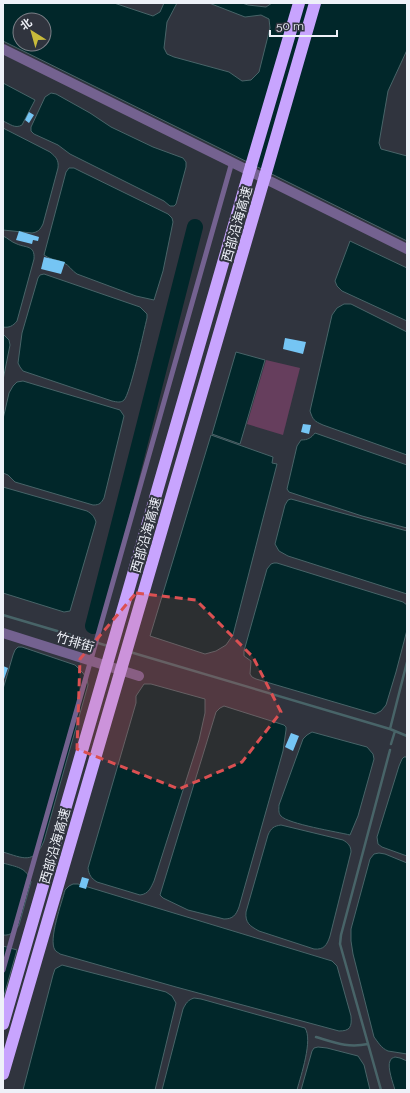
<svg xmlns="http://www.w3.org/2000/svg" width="410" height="1093" font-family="Raleway,'Noto Sans SC',sans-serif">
  <rect width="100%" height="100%" fill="#30343e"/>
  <path fill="#663e5d" d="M266,360L300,368L283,435L247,424Z"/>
  <path fill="#01272a" stroke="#486468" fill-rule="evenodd" d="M3,3H114L153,16L160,12L164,3H177L167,22L164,48L167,54L174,57L229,72L242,81L251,80L259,72L270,28L269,19L261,15L245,17L209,3H242L248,5L266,7L272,3H407V50L388,91L379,143L381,149L407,156V241L3,41ZM20,20H44V44H20Z
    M3,83L35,100L22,125C15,129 10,124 3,121Z
    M51,93L56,94L90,113L111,127L153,147L183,158L186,162V167L176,204L174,206H170L164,201L70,154L58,145L34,134L31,131V127L45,97Z
    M3,128L50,152C56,157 59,160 58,168L43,224C40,230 38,232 32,233L3,230Z
    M69,168H74L82,172L168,214L172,218L173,222L163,271L154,300L136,296L77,274C72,271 69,265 64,263C57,259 53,261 44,255L66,172Z
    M3,236C8,238 11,242 17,244C26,248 35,245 34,259L17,321C13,326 9,328 3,327Z
    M350,241L407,268V321L342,291L337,286L335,281Z
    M44,274L140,307L147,314V318C144,330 130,395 124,400C121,403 117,402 112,401L23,371L20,367L18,363L22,333L38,278L40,275Z
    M344,304H351L407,332V455L323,425C314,421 313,420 310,411L332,315L337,308Z
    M3,334L9,340L10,345L3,380Z
    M236,352L265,360L240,444L212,434Z
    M23,381L120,410L124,416L104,498C101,503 100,505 93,505L15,482L8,475L3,473V419L9,393L13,386L17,382Z
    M315,433L407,465V528L362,516L289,492L287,489L297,446L301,440C308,440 311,438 315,433Z
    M211,435L273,457L272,463L277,464L233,635L226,645L216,651L205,654L150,636Z
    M3,487L87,511C92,514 94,516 96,522L70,611L64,612L3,593Z
    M291,499L407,531V594L288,556L279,551L275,544L285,505L288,500Z
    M274,563H277L403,602L407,605V630L396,672L386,705L381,711L375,714L256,679L252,677L250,674L251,661L244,656V651L267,569L271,564Z
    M18,647H22L75,665L83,673L87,679L88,685L44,841C34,865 23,858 3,852V689L13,655L15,650Z
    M144,684H151L205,699V713L199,740L154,881C151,887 149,894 140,895L97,882C91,878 89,875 88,868L136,703V696Z
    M224,706L284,725L286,727V730L283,751L239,907C236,915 233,919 224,919L188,910L163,898L160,895L216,712L220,708Z
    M312,732L367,747L373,754L374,759L358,816L350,835C338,832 288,824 281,816C278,813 279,809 279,805L303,739L307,735Z
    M404,757H407V856L382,847L378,844L377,837L399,766L402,759Z
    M281,825L343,840C348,843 351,846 351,852L330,936C327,945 324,950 314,949L259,931C250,926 245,923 246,912L268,835C271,828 274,826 281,825Z
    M379,853L385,854L407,863V1054L388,1051C381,1048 378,1042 374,1037L353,954L351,941V929L370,859L374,854Z
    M3,863C16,867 27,867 31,882L19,925C15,931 11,936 3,935Z
    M73,884H78L332,961L337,966L351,1016C352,1027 350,1031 339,1031L176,987L60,954C58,952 56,952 55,950C48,940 62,902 65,890L69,886Z
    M3,946L17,950L3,999Z
    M62,965L166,992L172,996L176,1003L155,1090H23L53,975L55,969Z
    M194,998L201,999L305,1028C313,1040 301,1075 297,1090H162L183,1009C186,1003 188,1000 194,998Z
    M318,1047L327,1048L358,1056L364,1065L370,1090H301L312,1051L314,1048Z
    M395,1057L400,1058L407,1061V1090H395C393,1083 387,1067 390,1061C391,1058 393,1058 395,1057Z"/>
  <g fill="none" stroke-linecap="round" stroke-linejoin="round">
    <path stroke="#486468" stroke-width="2.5" d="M3,615L108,646
      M130,652L390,729L407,736
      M390,729L407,662
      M391,744L395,731
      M316,1037C336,1043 348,1048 368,1044
      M381,1090L340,944L341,935L390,750"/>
    <path stroke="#01272a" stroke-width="16" d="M93,626L195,227"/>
  </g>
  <path fill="#75c5f4" d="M29,112L34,115L29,123L25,120Z
    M19,231L39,237L38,241L33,240L32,244L16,240Z
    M44,257L65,262L61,274L41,269Z
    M285,338L306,342L303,354L283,349Z
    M303,424L311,425L309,434L301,432Z
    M3,666L8,668L3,682Z
    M291,733L299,736L293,751L285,747Z
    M82,877L89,879L86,889L79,887Z"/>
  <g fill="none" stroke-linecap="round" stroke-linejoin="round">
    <path stroke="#746290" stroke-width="5" d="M3,970L232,162"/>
    <path stroke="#746290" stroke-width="10" d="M3,49L407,249
      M3,633L139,676"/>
    <path stroke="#c8a4fe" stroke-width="12" d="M251,166L299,3
      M265,176L315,3"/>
    <path stroke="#c8a4fe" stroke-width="12" d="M3,1024L251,166
      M3,1074L265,176"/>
  </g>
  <path fill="#db5052" fill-opacity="0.2" stroke="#db5052" stroke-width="3" stroke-dasharray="8 5" stroke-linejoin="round" d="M136,593L196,600L253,657L281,712L242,762L179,789L77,749L80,659Z"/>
  <g text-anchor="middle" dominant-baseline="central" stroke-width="4" stroke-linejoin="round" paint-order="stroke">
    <g font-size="13" fill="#eef1f8" stroke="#30343e">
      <text transform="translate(237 224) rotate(-74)">西部沿海高速</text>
      <text transform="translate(146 535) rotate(-74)">西部沿海高速</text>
      <text transform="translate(75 642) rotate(17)">竹排街</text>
      <text transform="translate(55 846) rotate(-74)">西部沿海高速</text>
    </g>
  </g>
  <rect width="410" height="1093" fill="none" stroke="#eef1f8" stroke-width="8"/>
  <g transform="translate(32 32) rotate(323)"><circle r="19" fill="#30343e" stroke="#7c8088"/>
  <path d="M0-3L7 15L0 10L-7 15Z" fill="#c9bb3b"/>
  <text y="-6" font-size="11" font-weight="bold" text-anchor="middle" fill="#eef1f8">北</text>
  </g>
  <path d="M270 30v6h67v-6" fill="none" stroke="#eef1f8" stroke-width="2"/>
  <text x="276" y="30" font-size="12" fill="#eef1f8" stroke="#30343e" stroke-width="3" paint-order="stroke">50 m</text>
</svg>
